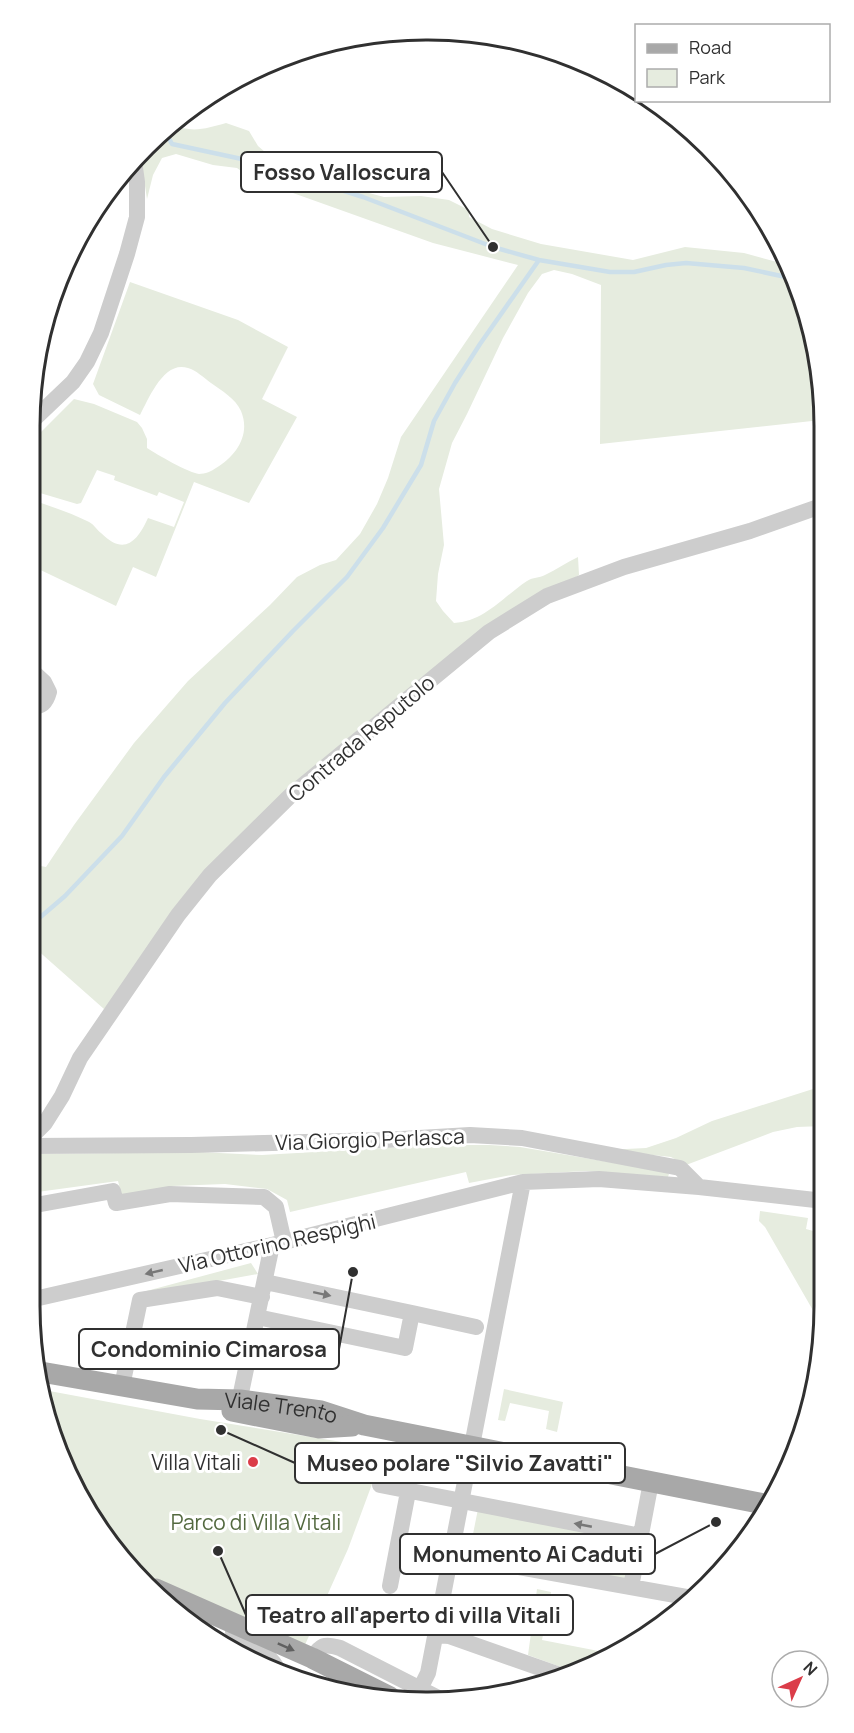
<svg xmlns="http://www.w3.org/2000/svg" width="854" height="1733" font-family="Manrope,sans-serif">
  <rect width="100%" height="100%" fill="#fff"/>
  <path fill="#e6ecdf" d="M226,123L249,131L258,146L272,158L324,181L384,197L421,196L449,200L469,210V217L492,229L541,244L633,260L685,247L744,253L788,265L794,275L821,375V420L600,444L601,285L572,274L554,270L542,274L528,293L503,338L467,414L452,443L439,489L444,545L438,574L436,601L443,611L454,623C484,622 504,596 527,581C533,577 539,578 545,575C556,570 567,562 578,557L579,575L309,771L104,1009L35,948L30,947V864L46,867L74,825L134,743L188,681L270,605L297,577L320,565L336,560L360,534L377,504L388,478L401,437L518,265L433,243L293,193L261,186L237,168L213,165L176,154L162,158L153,175L147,199L140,153L147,146L173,124C191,134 208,128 226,123Z
    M130,282L238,320L288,347L262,399L297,417L249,503L194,482L156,577L133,567L116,606L30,565V499C49,506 69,512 87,521C93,523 96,529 101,533C124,556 137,542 148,518L174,527L184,502L159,492L157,496L114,480L115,476L97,470L81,503L77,504L30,490V443L74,399L94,404L137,422L142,428L147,439V448C156,454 189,473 199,474C205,474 212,471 216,468C236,456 251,435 241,411C236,399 221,390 211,383C204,378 196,370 188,368C164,360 149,398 140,415L99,395L93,384Z
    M823,1084V1126L797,1127L773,1132L686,1165L671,1157L606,1150L646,1148L676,1138L712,1121L813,1089Z
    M438,1145H489L520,1147L650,1169L666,1172L669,1174L668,1177L586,1171L512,1175L469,1183L466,1172L290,1212L287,1200L267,1189L225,1184L172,1186L122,1197L118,1181L30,1193V1156L39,1154L198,1152L262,1155Z
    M760,1211L808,1218L806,1229L824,1234V1306L822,1326L765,1227L759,1221Z
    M251,1263L258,1274L142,1295L139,1293Z
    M504,1389L563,1402L557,1432L546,1429L549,1411L510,1403L505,1421L498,1420Z
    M44,1390L200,1419L385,1449L348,1549L304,1647L259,1625L136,1570L112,1548L51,1434Z
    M478,1509L637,1540L630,1580L470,1549Z
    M537,1589L551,1592L542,1640L614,1654L603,1662L572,1671L528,1655Z
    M461,1600L527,1613V1617L471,1606L466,1637L456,1631V1629Z"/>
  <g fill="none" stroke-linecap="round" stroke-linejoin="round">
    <path stroke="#ccdfea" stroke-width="4.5" d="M165,131L172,144L251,161L363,197L493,247L539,260L610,272H634L666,265L686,263L744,268L795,279
      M30,926L65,896L122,836L164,777L225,703L293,631L347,577L383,528L421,465L434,421L455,383L480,344L539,260"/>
    <path stroke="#cdcdcd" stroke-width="16" d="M30,423L73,382L87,362L101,333L127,254L137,217V182L134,161
      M30,707C42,707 46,703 49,692L44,682L30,669
      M30,1138L45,1123L62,1096L80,1058L178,915L210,875L290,796L489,632L547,596L624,567L750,531L821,506
      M30,1146L191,1145L385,1140L470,1135L522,1138L680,1168L699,1187
      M30,1206L113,1191L116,1203L170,1194L264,1197L276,1207L284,1242
      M30,1300L272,1245L523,1182L599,1179L699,1187L824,1201
      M412,1313L476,1327
      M257,1317L405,1348L412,1313L265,1282
      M122,1386L140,1300L217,1288L262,1297
      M237,1412L272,1245
      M383,1466L380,1485L641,1536
      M451,1555L692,1598
      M390,1586L408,1492
      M631,1587L651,1482
      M233,1623V1632L239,1643C260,1652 270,1652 280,1674
      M435,1635L449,1636L560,1675
      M312,1658C321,1645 324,1643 340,1648L438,1698
      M420,1689L428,1673L523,1182"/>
    <g stroke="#a8a8a8" stroke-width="21">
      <path id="s1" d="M41,1372L197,1399L240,1400L321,1411L364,1425L769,1505"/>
      <path d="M232,1411L319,1428L352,1426"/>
      <path d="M156,1589L312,1658L390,1697"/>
    </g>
  </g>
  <defs><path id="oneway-solid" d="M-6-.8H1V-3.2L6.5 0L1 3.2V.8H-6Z" transform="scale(1.5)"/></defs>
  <g fill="#777">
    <use href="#oneway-solid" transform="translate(154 1272) rotate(167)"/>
    <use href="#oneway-solid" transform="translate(322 1294) rotate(12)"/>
    <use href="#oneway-solid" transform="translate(583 1525) rotate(-169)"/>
  </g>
  <use fill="#606060" href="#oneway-solid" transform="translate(286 1647) rotate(24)"/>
  <circle fill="#db3d49" stroke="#fff" stroke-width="2" cx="253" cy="1462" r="6"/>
  <g text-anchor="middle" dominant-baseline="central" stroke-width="6" stroke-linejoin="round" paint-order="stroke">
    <g font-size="21" fill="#303030" stroke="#fff">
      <text transform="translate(361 738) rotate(-40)">Contrada Reputolo</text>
      <text transform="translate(370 1139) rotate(-2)">Via Giorgio Perlasca</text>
      <text transform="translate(277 1243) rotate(-13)">Via Ottorino Respighi</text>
      <text stroke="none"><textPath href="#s1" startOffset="243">Viale Trento</textPath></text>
    </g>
    <g font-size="21" fill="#303030" stroke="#fff" text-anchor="end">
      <text x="241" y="1462">Villa Vitali</text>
    </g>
    <g font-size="21" fill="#53693f" stroke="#fff">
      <text x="256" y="1522">Parco di Villa Vitali</text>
    </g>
  </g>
  <path d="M0 0H854V1733H0ZM426 40H428A386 386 0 0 1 814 426V1306A386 386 0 0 1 428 1692H426A386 386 0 0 1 40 1306V426A386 386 0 0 1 426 40Z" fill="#fff" fill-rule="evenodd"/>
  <path fill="none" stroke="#303030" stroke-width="3" d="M426 40H428A386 386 0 0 1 814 426V1306A386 386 0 0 1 428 1692H426A386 386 0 0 1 40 1306V426A386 386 0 0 1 426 40Z"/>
  <path fill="none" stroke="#303030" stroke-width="2" d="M493 247L442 172M353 1272L339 1349M221 1430L295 1463M716 1522L655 1554M218 1551L246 1615"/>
  <g fill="#303030" stroke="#fff" stroke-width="2">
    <circle cx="493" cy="247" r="6"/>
    <circle cx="353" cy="1272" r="6"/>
    <circle cx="221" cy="1430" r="6"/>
    <circle cx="716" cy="1522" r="6"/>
    <circle cx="218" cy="1551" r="6"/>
  </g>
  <g fill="#fff" stroke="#303030" stroke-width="2">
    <rect x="241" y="152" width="201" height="40" rx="6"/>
    <rect x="79" y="1329" width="260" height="40" rx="6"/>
    <rect x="295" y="1443" width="330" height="40" rx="6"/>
    <rect x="400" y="1534" width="255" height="40" rx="6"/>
    <rect x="246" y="1595" width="327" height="40" rx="6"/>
  </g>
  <g font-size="22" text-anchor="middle" font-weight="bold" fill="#303030">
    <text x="342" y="180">Fosso Valloscura</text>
    <text x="209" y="1357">Condominio Cimarosa</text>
    <text x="460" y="1471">Museo polare "Silvio Zavatti"</text>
    <text x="528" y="1562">Monumento Ai Caduti</text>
    <text x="409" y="1623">Teatro all'aperto di villa Vitali</text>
  </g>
  <rect x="635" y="24" width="195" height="78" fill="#ffffff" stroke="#acacac" stroke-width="1.5"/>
  <rect x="647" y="44" width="30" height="9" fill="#a8a8a8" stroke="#acacac" stroke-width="1.5"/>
  <text x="689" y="54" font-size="18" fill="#303030">Road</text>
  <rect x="647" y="69" width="30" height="18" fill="#e6ecdf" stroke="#acacac" stroke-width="1.5"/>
  <text x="689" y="84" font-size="18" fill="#303030">Park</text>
  <g transform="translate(800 1679) rotate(45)"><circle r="28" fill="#ffffff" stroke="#acacac" stroke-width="1.5"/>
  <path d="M0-4.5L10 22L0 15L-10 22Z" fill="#db3d49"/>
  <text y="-9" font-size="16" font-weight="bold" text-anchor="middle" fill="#303030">N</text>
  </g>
</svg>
